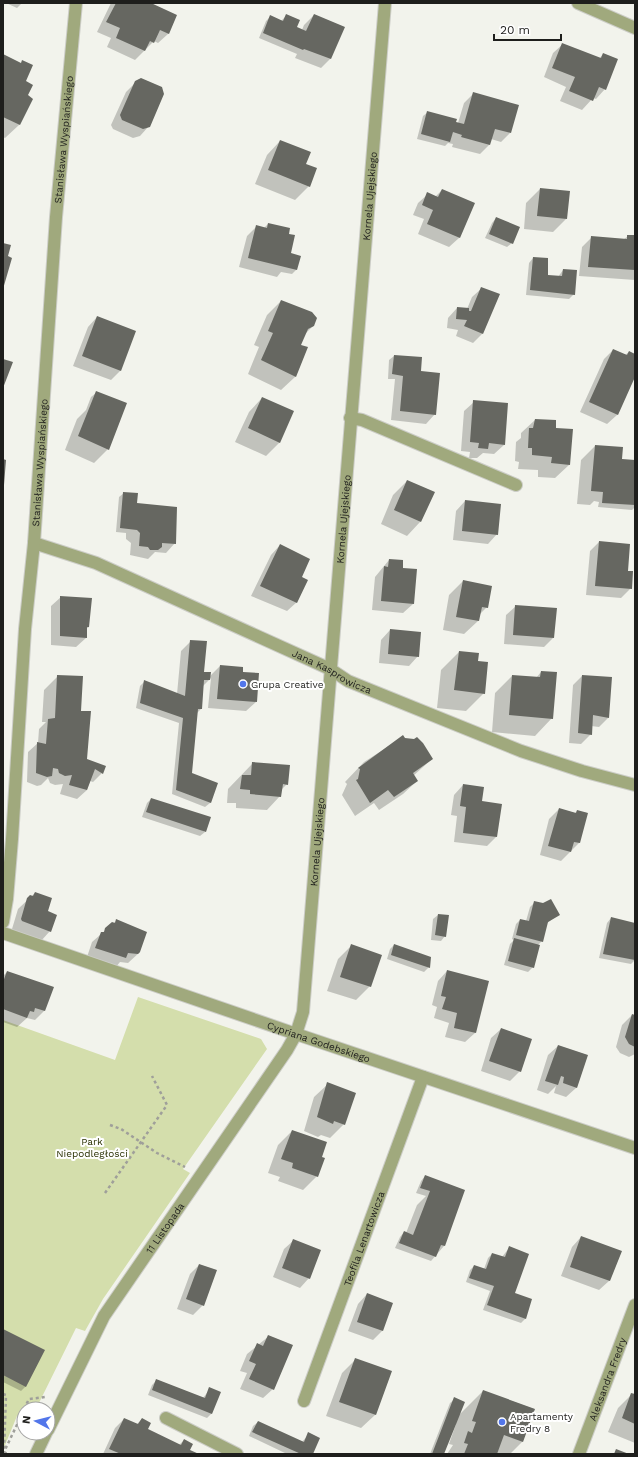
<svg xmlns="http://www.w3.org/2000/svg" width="638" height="1457" font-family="'Work Sans',sans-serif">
  <rect width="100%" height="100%" fill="#f2f3ec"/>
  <path fill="#d4deac" d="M138,997L261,1039L267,1049L183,1169L190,1173L103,1299L85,1331L76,1328L36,1409H24V1419L17,1416L3,1450V1020L115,1060Z"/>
  <path fill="#0003" d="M6,3H22L17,8Z
    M111,3H146L176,16L168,34L158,43L154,41L135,60L107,47L111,38L97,32Z
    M314,15L344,27L330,59L321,68L295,58L297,54L259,38L266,21L271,16L281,21L286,16L295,28L302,30L304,25Z
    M563,44L599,59L603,54L605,89L596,99L593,98L582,110L560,101L566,87L544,77L553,53Z
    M3,55L24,82L27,95L19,125L5,138L3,137Z
    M136,82L149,126L140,136L133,138L113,129L111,125L126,92Z
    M474,93L510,133L501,142L491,139L489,145L480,154L452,147L453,144L448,143L445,146L417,139L423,116L428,112L458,123L464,103Z
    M280,141L305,164L309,186L295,200L255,184L267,155Z
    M540,189L566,219L553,232L524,229L526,203Z
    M442,190L473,204L459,238L449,247L418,234L424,219L413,215L418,203L428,194L435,197Z
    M496,218L512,243L507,247L485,238L492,223Z
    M268,224L288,234L289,257L300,256L296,270L292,274L281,272L277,277L239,267L247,236L257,226L264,228Z
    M628,236H635V280L579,276L582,247L592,237L623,240Z
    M533,258L547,276L558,277L563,270L574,294L569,299L526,295L529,263Z
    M482,288V334L473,343L456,336L458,330L447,328L448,318L457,308L467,309L472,297Z
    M281,301L313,326L305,334L300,345L306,348L295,377L281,390L248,374L259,347L254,345L267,315Z
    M97,317L135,332L120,371L111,380L73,366L88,327Z
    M613,350L625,355L629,352L635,355V374L617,415L607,424L580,412L604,359Z
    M394,356L420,372L435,414L426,424L391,420L395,379H388L389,360Z
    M96,393L108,449L94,463L65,450L77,419L86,410L91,397Z
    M262,398L280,442L266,456L235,442L249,412Z
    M474,402L504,445L494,454L483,453L477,458H469L470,452L461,451L464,411Z
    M535,420L555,429L569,465L555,478L538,477V470L518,469L519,462L515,461L516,442L521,438V433Z
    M595,446L620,460L635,461V507L632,510L598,507L599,502L594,501L590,505L577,504L581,460Z
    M407,481L420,522L407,536L381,524L393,495Z
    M124,493L175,543L166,553L155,552L148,559L130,555L131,543L126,539V533L116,532L119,497Z
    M465,501L497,534L488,544L453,540L456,511Z
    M599,542L631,588L621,598L586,595L590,551Z
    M280,545L301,578L297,602L287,611L251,596L271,555Z
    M389,560L402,569L413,604L403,613L372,610L375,577Z
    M463,581L487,607L479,615L478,621L464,634L443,630L449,595Z
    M61,597L89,627L86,629V638L76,647L51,645V606Z
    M516,606L553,638L544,647L504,644L506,615Z
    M390,630L418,656L409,666L379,663L381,640Z
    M191,641L203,672L209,677L220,666L242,673L256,702L246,711L208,708L211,678L203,686L201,709L197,713L191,774L217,784L210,803L205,807L172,794L179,723L136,708L140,686L144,682L177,694L181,651Z
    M459,652L477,662L484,693L466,711L437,708L441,670Z
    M541,672L552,718L535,736L492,732L495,693L512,676L536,678Z
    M58,676L80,712L86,759L102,773L93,782L90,781L87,790L77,799L60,794L63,784L55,785L50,783L48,778L41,785L37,786L27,782L28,752L38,743L39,729L46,722H42L44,690Z
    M582,676L608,718L599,727L591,726V734L581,744L569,743L573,685Z
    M403,737L432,759L413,776L417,781L403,794L379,810L374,803L355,816L342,795L347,784L345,782L364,762Z
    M253,763L287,784L281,790L280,796L267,810L236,808V803H227L228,789Z
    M463,785L481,802L496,837L487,846L454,842L457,816L451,815L454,795Z
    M151,799L205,832L200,836L142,817L147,803Z
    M559,809L575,813L577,811L587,813L579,843L561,861L540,855L549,819Z
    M35,893L47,912L50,931L41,941L13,931L12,929L18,909Z
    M535,902L543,904L559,914L546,924L542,941L538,945L533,967L528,972L504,965L510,944L514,940L512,939L516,924L520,920L526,921L530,907Z
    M438,915L445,936L441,941L431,940L433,919Z
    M611,918L635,924V960L631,964L599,958L607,923Z
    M116,921L140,952L128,963L120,962L116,967L87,957L92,942Z
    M394,945L429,967L424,972L387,959L390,949Z
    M351,946L370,986L356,1000L327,991L338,959Z
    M447,971L488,982L475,1033L465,1042L445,1037L449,1023L434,1018L437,1007L432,1005L438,981Z
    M7,972L53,988L44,1011L35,1020L27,1018L17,1027L3,1022V976Z
    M632,1015L635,1016V1054L629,1057L620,1053L616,1047L622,1025Z
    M501,1029L520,1071L510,1081L481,1071L491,1038Z
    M558,1046L586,1055L576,1088L566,1097L554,1093L556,1086L548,1094L537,1090L548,1055Z
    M328,1084L344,1124L330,1138L321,1135L318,1137L304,1131L314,1097Z
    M292,1131L317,1176L303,1190L278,1181L280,1177L268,1173L278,1145Z
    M425,1176L463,1190L444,1246L431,1261L395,1248L400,1237L404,1232L406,1233L417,1205L426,1196L416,1193L421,1181Z
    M581,1237L621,1252L609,1281L599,1290L561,1276L572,1247Z
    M294,1240L309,1278L300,1288L273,1277L284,1249Z
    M509,1248L514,1294L531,1300L525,1319L521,1323L483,1310L490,1291L466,1282L470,1270L474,1266L484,1269L488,1258L492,1254L502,1257Z
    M199,1265L203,1305L193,1315L177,1309L190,1274Z
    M367,1294L392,1304L382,1331L373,1340L348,1331L358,1304Z
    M3,1330L26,1386L21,1391L3,1382Z
    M269,1336L273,1389L263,1398L240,1389L247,1373L240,1371L247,1354Z
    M356,1359L390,1372L375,1415L361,1428L326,1416L342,1373Z
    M157,1380L203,1398L210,1389L212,1413L207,1418L148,1395L152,1385Z
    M483,1391L534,1409L522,1442L510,1454H447L453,1445L449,1444L456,1424H455L443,1454H430L450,1403L455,1399L458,1416Z
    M632,1394L635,1395V1443L608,1432L618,1408Z
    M124,1419L136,1425L142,1419L147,1430L179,1445L184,1440L189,1451L196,1454H103L115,1428Z
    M258,1422L302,1442L309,1434L312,1454H287L249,1436L253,1426Z"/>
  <path fill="#666761" d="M116,3H151L177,15L169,34L160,30L154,43L150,41L145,51L116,38L120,28L106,22Z
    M286,14L300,20L297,27L306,31L314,14L345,27L331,59L304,49L303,50L263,33L270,15L283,21Z
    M562,43L601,58L603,53L618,59L606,90L599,87L593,101L569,91L575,77L552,68Z
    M3,54L21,63L22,60L33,65L26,81L33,85L28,95L33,99L20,125L3,117Z
    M141,78L162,87L164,94L150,127L143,129L122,120L120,115L135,81Z
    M473,92L519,105L511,133L495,129L490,145L461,137L462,135L453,132L450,142L421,134L427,111L457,119L456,122L464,124Z
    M280,140L311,152L306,164L317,168L310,187L268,170Z
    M540,188L570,191L567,219L537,216Z
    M442,189L475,203L460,238L427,224L433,210L422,205L427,192L438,197Z
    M496,217L520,227L513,244L489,234Z
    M268,223L290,228L289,234L295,235L291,253L301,256L297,270L248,258L256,225L267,228Z
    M627,235H635V270L588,267L591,236L627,239Z
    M3,243L11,245L8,256L12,258L3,289Z
    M533,257L548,258V275L562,276L563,269L577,270L575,295L530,290Z
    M481,287L500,294L483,334L464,326L467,320L456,319L457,307L469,308V311H471Z
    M281,300L312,312L317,318L314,326L308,329L301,345L308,347L296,377L261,360L273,333L268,331Z
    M97,316L136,331L121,371L82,356Z
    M613,349L627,355L629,351L635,354V377L618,415L589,402Z
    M394,355L422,357L421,371L440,373L436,415L400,411L403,376L392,374Z
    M3,359L13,362L3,388Z
    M96,391L127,403L109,450L78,436Z
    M262,397L294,411L280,443L248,428Z
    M473,400L508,403L505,445L489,443L488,449L478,448L479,443L470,442Z
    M535,419L556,420V428L573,429L570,465L551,463L552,457L532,455V448H528L529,428H533Z
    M595,445L623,447L622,459L635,460V505L602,503L603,492L591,491Z
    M3,459L6,460L4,485H3Z
    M407,480L435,492L421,522L394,510Z
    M123,492L138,493L137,503L177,507L176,544L162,543V547L158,550H150L148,547L139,546L140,533L137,530L120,528Z
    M465,500L501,504L498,535L462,531Z
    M599,541L630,544L628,571H633L632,589L595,586Z
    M280,544L310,559L302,577L308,580L297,603L260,586Z
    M389,559L403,560V568L417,569L414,604L381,601L384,566L388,567Z
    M463,580L492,586L488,608L482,607L479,621L456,617Z
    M60,596L92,598L89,627H87V638L60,636Z
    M515,605L557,608L554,638L513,635Z
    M390,629L421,632L419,657L388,654Z
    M190,640L207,641L204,672H211L210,680H204L202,709H198L192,773L218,783L211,803L176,790L183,718L140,703L144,680L185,696Z
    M459,651L479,653L478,661L488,662L485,694L454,690Z
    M220,665L243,667V672L259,673L257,702L217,699Z
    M541,671L557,672L553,719L509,715L512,675L540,677Z
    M57,675L83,676L81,711H91L87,759L106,766L103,774L95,769L87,790L69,785L72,775L65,776L59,773L58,769L53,768L52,776L47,777L36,773L37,742L46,744L48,719L55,718Z
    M582,675L612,677L609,718L593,715L592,735L578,733Z
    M403,735L405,738L414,739L417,737L423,743L433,759L413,773L418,781L394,797L388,790L370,803L356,780L358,779L360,769L358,768Z
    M252,762L290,765L288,785L283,784L281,797L250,794V790L240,789L242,775H251Z
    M463,784L484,787L482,801L502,804L497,837L463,833L466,807L460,806Z
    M151,798L211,817L206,832L146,812Z
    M559,808L576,813L577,810L588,813L580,843L574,842L571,852L548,846Z
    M35,892L52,898L48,911L57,915L51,932L22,921L21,919L27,898L30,895L33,896Z
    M551,899L560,915L548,922L543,942L516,935L520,919L529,921L534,901L543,903Z
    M438,914L449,915L446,937L435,935Z
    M611,917L635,923V960L603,954Z
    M116,919L147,932L140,952L138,954L128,953L126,958L95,948L101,932H104L105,928L112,922L115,923Z
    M514,938L540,945L534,968L508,961Z
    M351,944L382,955L371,987L340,977Z
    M394,944L431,957L430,968L391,955Z
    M447,970L489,981L476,1033L454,1028L457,1013L442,1009L446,997L441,996Z
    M7,971L54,987L45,1011L35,1008L34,1012L30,1011L27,1018L3,1009V982Z
    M632,1014L635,1015V1047L629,1044L625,1037Z
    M501,1028L532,1039L521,1072L489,1061Z
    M558,1045L588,1055L577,1088L563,1083L564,1077L561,1076L558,1085L545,1081Z
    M327,1082L356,1093L345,1125L334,1121L333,1124L317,1117Z
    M292,1130L327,1142L322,1157L325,1158L318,1177L292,1168L293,1163L281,1159Z
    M425,1175L465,1190L445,1246L441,1245L436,1257L399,1243L404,1231L413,1235L430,1191L420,1188Z
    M581,1236L622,1251L610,1281L570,1267Z
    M293,1239L321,1250L310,1279L282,1268Z
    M509,1246L529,1254L515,1293L532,1299L526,1319L487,1305L494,1286L469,1278L474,1265L486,1269L492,1253L505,1257Z
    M199,1264L217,1270L204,1306L186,1299Z
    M367,1293L393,1303L383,1331L357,1322Z
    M3,1329L45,1350L26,1387L3,1375Z
    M268,1335L293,1345L274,1390L249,1379L256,1364L249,1361L257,1343L263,1346Z
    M355,1358L392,1371L376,1415L339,1402Z
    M156,1379L205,1398L209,1387L221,1392L212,1414L152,1390Z
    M483,1390L535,1409L523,1442L504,1435L497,1454H464L468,1444L464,1443L468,1431L472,1433L476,1422L472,1421Z
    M631,1393L635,1394V1424L622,1418Z
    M454,1397L465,1402L444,1454H432Z
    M124,1418L138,1424L142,1418L151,1423L148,1429L181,1445L184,1439L193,1444L190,1450L199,1454H121L109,1449Z
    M258,1421L304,1442L308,1432L320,1438L313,1454H301L252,1432Z
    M616,1449L629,1454H614Z"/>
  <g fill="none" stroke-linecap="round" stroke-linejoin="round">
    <defs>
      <path id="lane" d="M350,418L362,420L516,485
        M166,1418L237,1454"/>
      <g id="street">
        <path d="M578,3L635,28"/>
        <path id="s1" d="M34,543L96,563L330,669L348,681L521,751L582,771L635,785"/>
        <path id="s2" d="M3,922L7,899L12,839L25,629L34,543L56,217L76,3"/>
        <path id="s3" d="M3,933L296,1034L635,1148"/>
        <path id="s4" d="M304,1401L423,1077"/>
        <path id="s5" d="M48,1430L104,1316L287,1050L296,1034L303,1012L385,3"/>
        <path d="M36,1454L46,1433"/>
        <path id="s6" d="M579,1454L635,1305"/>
      </g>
    </defs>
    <use href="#lane" stroke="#cccdc7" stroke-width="14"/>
    <use href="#street" stroke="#cccdc7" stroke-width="14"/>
    <path stroke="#9f9f9a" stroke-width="2.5" stroke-dasharray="3 3" stroke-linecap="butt" d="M110,1125L121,1129L157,1153L185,1167
      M105,1193L167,1105L152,1076
      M3,1394L6,1395L4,1452L8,1454
      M24,1409L29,1399L45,1397
      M3,1454L24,1410"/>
    <use href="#lane" stroke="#a0a97d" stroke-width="12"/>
    <use href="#street" stroke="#a0a97d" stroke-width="12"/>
  </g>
  <g fill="#5276ea" stroke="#fff" stroke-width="1.5">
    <circle cx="243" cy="684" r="4"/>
    <circle cx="502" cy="1422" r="4"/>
  </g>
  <g text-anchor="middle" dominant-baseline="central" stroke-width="4" stroke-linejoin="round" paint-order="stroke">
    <g font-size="10" fill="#1e1e1c" stroke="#fff">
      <text stroke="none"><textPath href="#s2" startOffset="785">Stanisława Wyspiańskiego</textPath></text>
      <text stroke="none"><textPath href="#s5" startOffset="1310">Kornela Ujejskiego</textPath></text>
      <text stroke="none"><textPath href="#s2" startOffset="461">Stanisława Wyspiańskiego</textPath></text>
      <text stroke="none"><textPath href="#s5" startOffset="986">Kornela Ujejskiego</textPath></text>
      <text stroke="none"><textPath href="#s1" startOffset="325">Jana Kasprowicza</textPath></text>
      <text stroke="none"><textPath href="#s5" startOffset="662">Kornela Ujejskiego</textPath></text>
      <text stroke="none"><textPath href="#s3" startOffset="334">Cypriana Godebskiego</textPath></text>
      <text stroke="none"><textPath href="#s5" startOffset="234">11 Listopada</textPath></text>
      <text stroke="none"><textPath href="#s4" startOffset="173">Teofila Lenartowicza</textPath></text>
      <text stroke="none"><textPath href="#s6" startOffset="80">Aleksandra Fredry</textPath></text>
    </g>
    <g font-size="10" fill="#1e1e1c" stroke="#fff" text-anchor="start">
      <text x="251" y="684">Grupa Creative</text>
      <text x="510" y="1416">Apartamenty<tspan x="510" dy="12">Fredry 8</tspan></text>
    </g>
    <g font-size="10" fill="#2a3103" stroke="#fff">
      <text x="92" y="1141">Park<tspan x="92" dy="12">Niepodległości</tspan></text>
    </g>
  </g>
  <rect width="638" height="1457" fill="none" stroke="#1e1e1c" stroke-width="8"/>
  <g transform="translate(36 1421) rotate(277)"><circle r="19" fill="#ffffff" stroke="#a5a5a4"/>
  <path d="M0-3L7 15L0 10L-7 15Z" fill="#5276ea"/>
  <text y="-6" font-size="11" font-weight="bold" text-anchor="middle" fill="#1e1e1c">N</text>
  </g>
  <path d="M494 34v6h67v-6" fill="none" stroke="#1e1e1c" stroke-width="2"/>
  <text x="500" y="34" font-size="12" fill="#1e1e1c" stroke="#ffffff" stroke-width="3" paint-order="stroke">20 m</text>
</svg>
